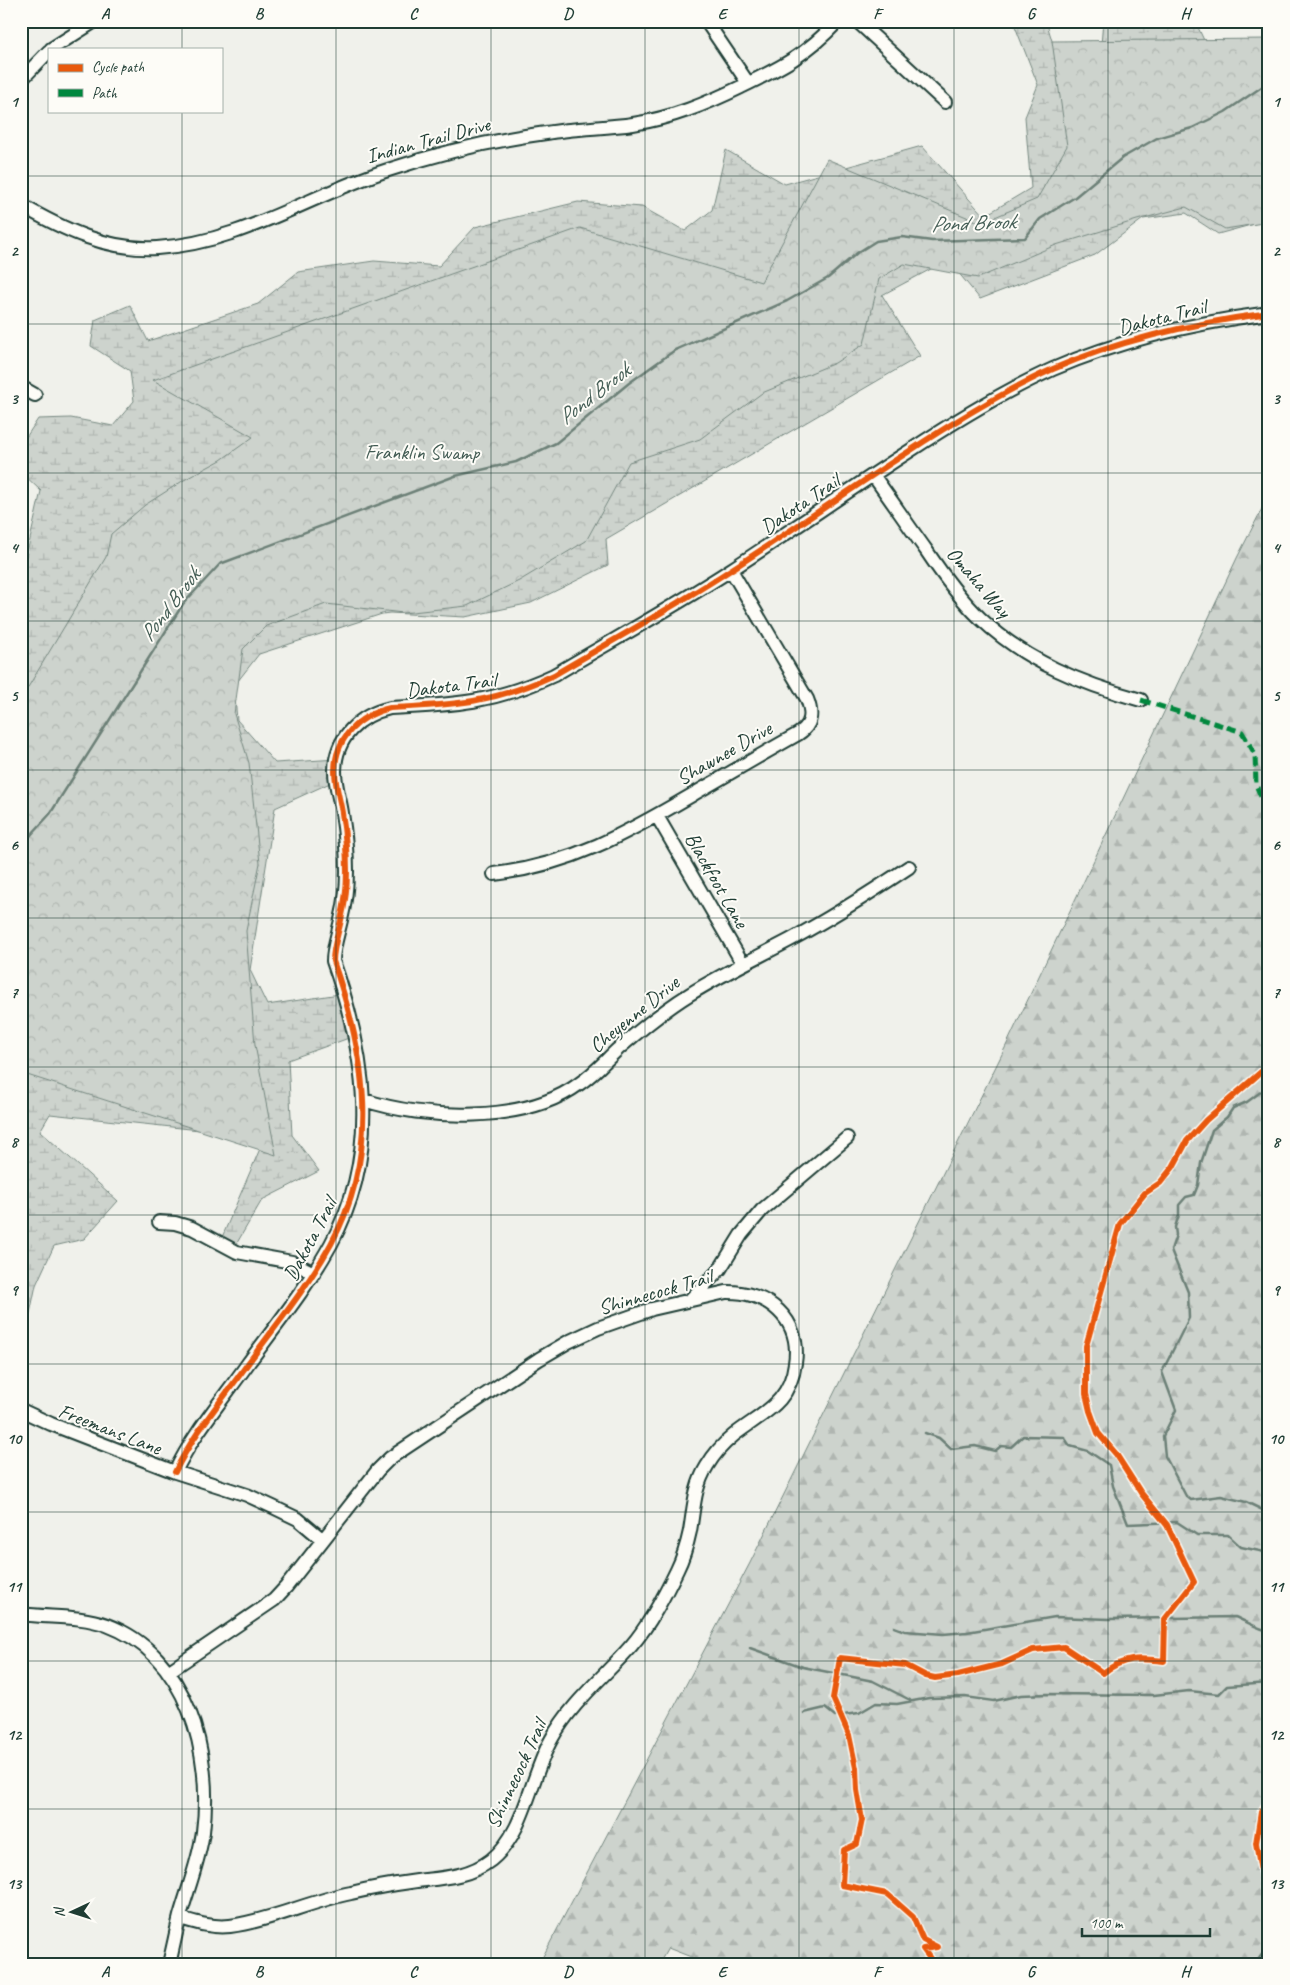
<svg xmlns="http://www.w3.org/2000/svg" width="1290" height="1985" font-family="Caveat,sans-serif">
  <defs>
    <pattern id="forest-firs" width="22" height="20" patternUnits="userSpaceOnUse" patternTransform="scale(1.25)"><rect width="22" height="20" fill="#cdd3cd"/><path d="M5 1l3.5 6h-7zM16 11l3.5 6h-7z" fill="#b0b6b1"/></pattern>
    <pattern id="wetland-marsh" width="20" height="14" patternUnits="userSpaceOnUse" patternTransform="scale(1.25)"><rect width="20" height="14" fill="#cdd3cd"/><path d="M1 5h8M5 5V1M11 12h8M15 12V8" fill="none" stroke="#b0b6b1"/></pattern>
    <pattern id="park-crowns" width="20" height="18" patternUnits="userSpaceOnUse" patternTransform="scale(1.25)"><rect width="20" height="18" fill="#cdd3cd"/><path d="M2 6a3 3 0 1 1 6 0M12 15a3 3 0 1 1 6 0" fill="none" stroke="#b0b6b1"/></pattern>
  </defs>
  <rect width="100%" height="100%" fill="#f0f1eb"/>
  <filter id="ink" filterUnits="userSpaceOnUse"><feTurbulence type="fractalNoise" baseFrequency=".02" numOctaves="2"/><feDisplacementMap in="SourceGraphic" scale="10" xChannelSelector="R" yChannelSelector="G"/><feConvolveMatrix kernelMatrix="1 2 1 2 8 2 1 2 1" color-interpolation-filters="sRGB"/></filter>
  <g filter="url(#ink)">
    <path fill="url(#forest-firs)" stroke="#768880" d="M1269,495V1964H709L668,1948L659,1964H539L750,1563L1005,1048L1237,558Z"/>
    <path fill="url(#wetland-marsh)" stroke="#768880" d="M1013,21H1046L1053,44L1101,45L1103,21H1195L1269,179V220L1218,234L1186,213L1143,219L1095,255L980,299L948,260L882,295L920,356L606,539L608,565L531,603L465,617L390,613L382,614L259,654L234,686L237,720L275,763L337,759L341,778L275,808L250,970L267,1005L346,993L360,1034L288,1060L292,1135L319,1171L262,1200L234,1248L220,1242L265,1137L50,1114L40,1131L118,1201L84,1239L54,1246L36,1285L28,1323L21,1312V579L41,491L21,472V445L38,419L71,418L113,426L134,401L130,371L91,346L95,320L130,305L148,341L258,304L298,272L374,261L439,266L475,227L578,202L642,207L685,231L712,210L726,150L785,184L922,146L984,216L1031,188L1025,117L1038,85Z"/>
    <path fill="url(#park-crowns)" stroke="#768880" d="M1269,39V222L1225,229L1186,207L1137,220L1056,245L978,278L904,264L879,279L864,344L835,363L762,393L700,439L629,462L586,541L519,581L467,606L403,613L326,604L266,626L243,649L234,714L249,763L260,863L246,931L255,1045L276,1155L21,1073V699L106,557L111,534L145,505L184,480L221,460L253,437L153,380L580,228L761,282L827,159L981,223L1037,199L1067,146L1052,41Z"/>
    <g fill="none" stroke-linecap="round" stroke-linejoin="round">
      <path stroke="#6c8077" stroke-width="2.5" d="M21,846L50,814L183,604L220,564L455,476L516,462L556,443L629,383L675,350L787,301L828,278L857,253L876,241L902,237L932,241L1025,238L1040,219L1075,197L1122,158L1157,138L1192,128L1225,112L1269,82
        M1269,1096L1262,1091L1247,1102L1233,1108L1227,1117L1212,1130L1201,1163L1198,1185L1194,1195L1186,1197L1179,1205V1215L1175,1227L1176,1235L1171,1250L1188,1292L1189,1318L1162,1372L1176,1410L1163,1436L1165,1456L1186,1496L1191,1500L1221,1496L1246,1502L1269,1513
        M925,1433L939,1438L951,1449L975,1446L995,1451L1001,1446L1011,1447L1023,1436L1064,1437L1070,1446L1088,1451L1109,1465L1113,1486L1128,1524L1177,1522L1197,1535H1228L1241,1547L1269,1553
        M894,1627L905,1631L943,1634L967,1632L1055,1617L1109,1619L1235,1617C1245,1621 1260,1630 1269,1631
        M750,1648L803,1667L873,1681L910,1700
        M804,1713L825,1708L835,1716L859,1713L876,1703L897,1704L929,1698L965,1697L994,1701L1021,1695L1047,1694L1154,1695L1189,1691L1219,1694L1227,1686L1269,1683
        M1255,1964L1269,1945"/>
      <defs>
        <path id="minor" d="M706,21L748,83
          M857,21L945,102
          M51,49L95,21
          M21,80L49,51
          M21,205C62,229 108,251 157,248C242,243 309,195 388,170C439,153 493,140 546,133C575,128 604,128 633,124C672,118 706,104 741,87C782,67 805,56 838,21
          M21,387L35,395
          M873,475C891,500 908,525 926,550C942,574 959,598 980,618C1025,661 1082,684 1141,700
          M657,816L743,964
          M494,874C571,865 627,833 692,795C727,775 762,754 798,734C812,725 813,714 807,699L731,570
          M364,1100C425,1120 525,1124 579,1084C594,1074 605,1061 618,1049C641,1029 664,1010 690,994C722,974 756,958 790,940C831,918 870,893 909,867
          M159,1222L175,1223L192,1228L237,1252L292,1262L314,1273
          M691,1299L720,1269L741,1235L762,1210L847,1138
          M21,1410L51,1424L175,1472L247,1495L273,1507L298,1519L323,1540
          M175,1472C194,1432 224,1398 249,1362C278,1323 308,1286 331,1244C381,1152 366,1055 333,961C333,947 338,934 341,920C345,904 347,887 347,871C347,851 345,832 342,813C340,799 335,786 335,771C335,738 359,715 390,708C454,705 494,703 554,675C613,640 674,607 732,569C791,531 849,490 908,452C955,421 1002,392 1053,369C1122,339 1194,323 1269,313
          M21,1614C50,1618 79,1615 107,1625C188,1655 213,1754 203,1832C199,1861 188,1888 180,1916C176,1932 173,1948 169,1964
          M168,1672L274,1600L286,1587L378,1470L390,1458L539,1359L568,1342L598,1328L652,1309L726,1292C767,1291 802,1319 795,1363C790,1404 762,1413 734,1435C723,1444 714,1454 707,1466C694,1487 694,1508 690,1531C687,1545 683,1558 677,1570C664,1597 650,1624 631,1646C604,1677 571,1703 551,1740C530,1778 525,1833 491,1860C469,1877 443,1878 417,1881C395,1884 372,1888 351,1893C311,1901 269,1921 230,1926C212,1928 197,1923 180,1918"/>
      </defs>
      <use href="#minor" stroke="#1f3d34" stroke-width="16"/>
      <use href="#minor" stroke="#fdfcf7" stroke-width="12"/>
      <path stroke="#00873e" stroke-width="5" stroke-dasharray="10 5" stroke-linecap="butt" d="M1141,700L1242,732L1255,754L1256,785L1269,815"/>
      <defs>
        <path id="cycleway" d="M175,1472C194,1432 224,1398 249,1362C278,1323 308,1286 331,1244C381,1152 366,1055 333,961C333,947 338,934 341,920C345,904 347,887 347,871C347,851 345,832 342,813C340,799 335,786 335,771C335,738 359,715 390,708C454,705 494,703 554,675C613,640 674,607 732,569C791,531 849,490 908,452C955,421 1002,392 1053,369C1122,339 1194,323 1269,313
          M1269,1799L1261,1812L1256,1843L1269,1916
          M934,1964L923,1949L937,1947L923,1940L913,1917L887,1894L842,1885L844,1850L857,1844L862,1820L857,1790L856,1768L849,1735L833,1698L840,1658L905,1665L926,1676L935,1678L958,1675L1002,1664L1033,1650L1064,1647L1103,1673C1124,1657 1138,1658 1164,1661L1165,1619L1194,1582L1167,1525L1141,1493L1116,1454L1098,1433L1090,1411L1086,1394V1346L1120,1224L1145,1193L1160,1183L1173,1167L1187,1141L1206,1120L1269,1065"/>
      </defs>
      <use href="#cycleway" stroke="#fdfcf7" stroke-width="9"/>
      <use href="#cycleway" stroke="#e8590c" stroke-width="6"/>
    </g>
  </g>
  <path fill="none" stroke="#1f3d34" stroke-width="1" stroke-opacity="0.55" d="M182,21V49M336,21V1964M491,21V1964M645,21V1964M799,21V1964M954,21V1964M1108,21V1964M182,111V1964M21,176H1269M21,324H1269M21,473H1269M21,621H1269M21,770H1269M21,918H1269M21,1067H1269M21,1215H1269M21,1364H1269M21,1512H1269M21,1661H1269M21,1809H1269"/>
  <g text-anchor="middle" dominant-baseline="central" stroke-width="4" stroke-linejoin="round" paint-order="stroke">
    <g font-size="21" fill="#1f3d34" stroke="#fdfcf7">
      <text transform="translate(428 140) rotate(-15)">Indian Trail Drive</text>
      <text transform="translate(1162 317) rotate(-14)">Dakota Trail</text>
      <text transform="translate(800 504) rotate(-34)">Dakota Trail</text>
      <text transform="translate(979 582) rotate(49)">Omaha Way</text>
      <text transform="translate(451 685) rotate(-7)">Dakota Trail</text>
      <text transform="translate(724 753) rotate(-30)">Shawnee Drive</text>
      <text transform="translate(717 880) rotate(60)">Blackfoot Lane</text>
      <text transform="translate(634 1014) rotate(-39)">Cheyenne Drive</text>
      <text transform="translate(310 1239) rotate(-62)">Dakota Trail</text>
      <text transform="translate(655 1292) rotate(-16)">Shinnecock Trail</text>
      <text transform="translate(110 1429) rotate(21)">Freemans Lane</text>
      <text transform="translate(516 1774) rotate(-65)">Shinnecock Trail</text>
    </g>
    <g font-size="21" fill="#425b53" stroke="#fdfcf7">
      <text x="422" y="452">Franklin Swamp</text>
    </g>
    <g font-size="22" font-style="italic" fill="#455e56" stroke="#fdfcf7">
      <text transform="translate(973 223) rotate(-2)">Pond Brook</text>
      <text transform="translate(594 394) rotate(-38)">Pond Brook</text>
      <text transform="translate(170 605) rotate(-53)">Pond Brook</text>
    </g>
  </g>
  <rect width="1290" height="1985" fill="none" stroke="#fdfcf7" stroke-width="55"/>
  <rect x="48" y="48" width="175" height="65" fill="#fdfcf7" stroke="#a4b0a9"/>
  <rect x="58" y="64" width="25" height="8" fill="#e8590c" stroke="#a4b0a9"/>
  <text x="92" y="72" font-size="15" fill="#1f3d34">Cycle path</text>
  <rect x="58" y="89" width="25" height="8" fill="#00873e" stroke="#a4b0a9"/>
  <text x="92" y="98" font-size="15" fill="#1f3d34">Path</text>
  <g transform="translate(72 1912) rotate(266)" stroke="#fdfcf7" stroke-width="4" paint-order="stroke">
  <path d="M0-4L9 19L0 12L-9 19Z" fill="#1f3d34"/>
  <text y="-8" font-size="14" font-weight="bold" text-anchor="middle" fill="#1f3d34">N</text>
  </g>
  <path d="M1082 1928v8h128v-8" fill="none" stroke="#1f3d34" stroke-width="2.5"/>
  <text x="1090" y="1928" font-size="15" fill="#1f3d34" stroke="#fdfcf7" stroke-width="4" paint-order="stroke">100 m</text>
  <rect x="28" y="28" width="1234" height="1930" fill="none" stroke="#1f3d34" stroke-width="2"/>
  <g font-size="16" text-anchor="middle" font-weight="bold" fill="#1f3d34">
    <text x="105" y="19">A</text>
    <text x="259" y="19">B</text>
    <text x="413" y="19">C</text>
    <text x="568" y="19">D</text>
    <text x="722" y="19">E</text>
    <text x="877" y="19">F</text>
    <text x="1031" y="19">G</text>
    <text x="1185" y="19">H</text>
    <text x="14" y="107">1</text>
    <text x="1276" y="107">1</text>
    <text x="14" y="256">2</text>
    <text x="1276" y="256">2</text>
    <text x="14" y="404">3</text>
    <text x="1276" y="404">3</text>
    <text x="14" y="553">4</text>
    <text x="1276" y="553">4</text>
    <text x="14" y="701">5</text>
    <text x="1276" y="701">5</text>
    <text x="14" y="850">6</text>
    <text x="1276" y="850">6</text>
    <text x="14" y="998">7</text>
    <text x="1276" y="998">7</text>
    <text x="14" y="1147">8</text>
    <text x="1276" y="1147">8</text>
    <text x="14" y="1295">9</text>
    <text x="1276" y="1295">9</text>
    <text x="14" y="1444">10</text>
    <text x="1276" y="1444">10</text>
    <text x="14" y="1592">11</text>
    <text x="1276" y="1592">11</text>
    <text x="14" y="1740">12</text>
    <text x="1276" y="1740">12</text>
    <text x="14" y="1889">13</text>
    <text x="1276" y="1889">13</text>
    <text x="105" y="1977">A</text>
    <text x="259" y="1977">B</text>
    <text x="413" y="1977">C</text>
    <text x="568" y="1977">D</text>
    <text x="722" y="1977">E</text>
    <text x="877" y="1977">F</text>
    <text x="1031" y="1977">G</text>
    <text x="1185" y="1977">H</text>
  </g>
</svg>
